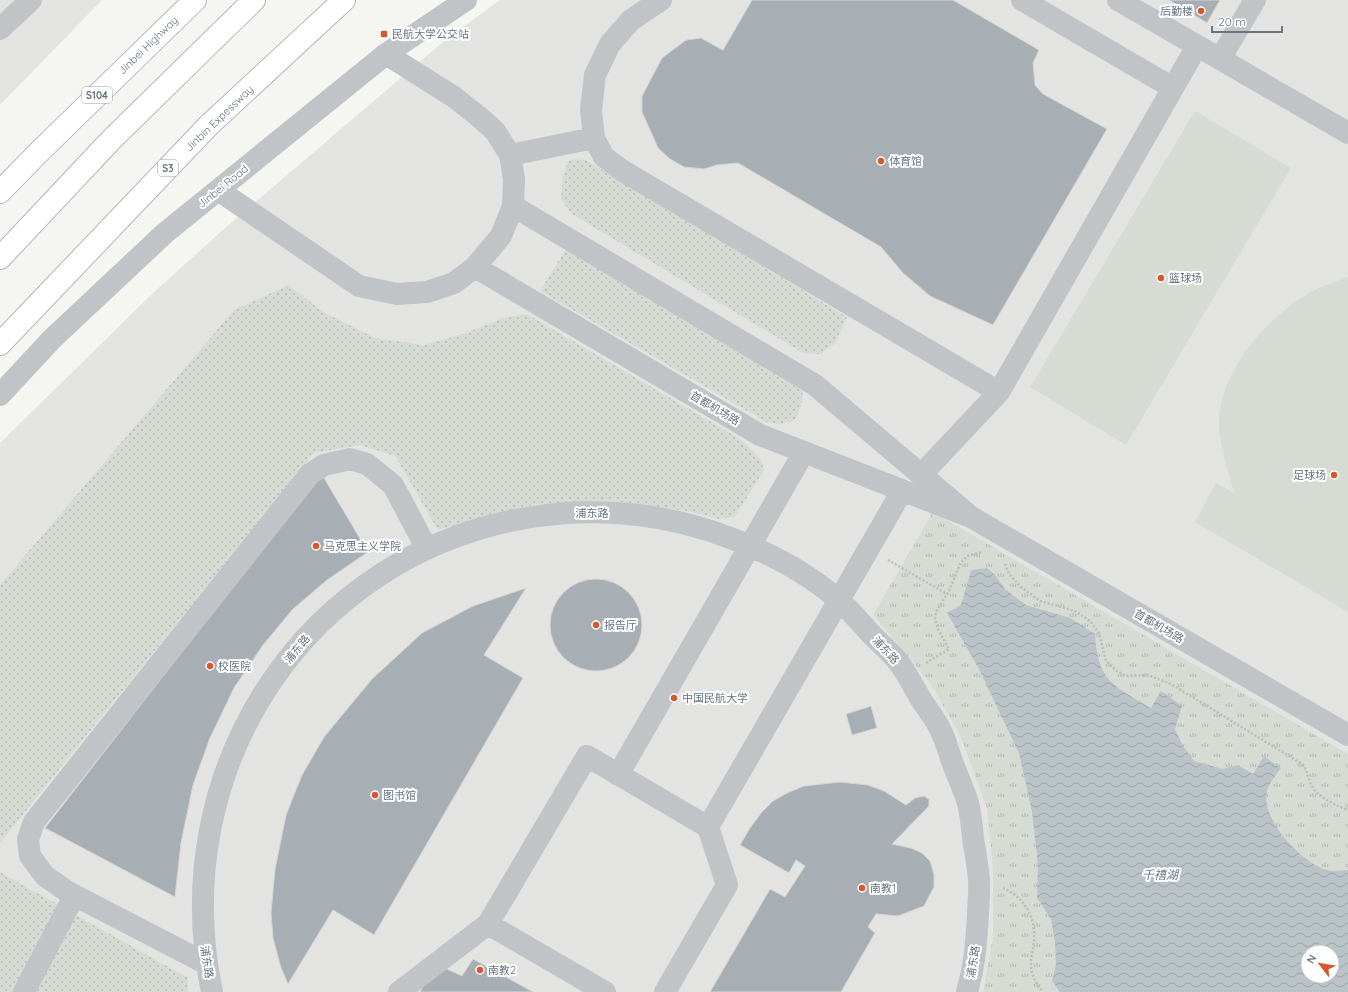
<svg xmlns="http://www.w3.org/2000/svg" width="1348" height="992" font-family="Quicksand,'Noto Sans SC',sans-serif">
  <defs>
    <pattern id="grass-dots" width="8" height="8" patternUnits="userSpaceOnUse"><rect width="8" height="8" fill="#d6dcd3"/><path d="M2 2h.1M6 6h.1" fill="none" stroke="#b1b7b0" stroke-width="1.8" stroke-linecap="round"/></pattern>
    <pattern id="park-tufts" width="24" height="20" patternUnits="userSpaceOnUse"><rect width="24" height="20" fill="#d6dcd3"/><path d="M3 7l-1-3M5 7V3M7 7l1-3M15 17l-1-3M17 17v-4M19 17l1-3" fill="none" stroke="#b1b7b0"/></pattern>
    <pattern id="water-waves" width="16" height="10" patternUnits="userSpaceOnUse"><rect width="16" height="10" fill="#bac4c8"/><path d="M0 5q4-4 8 0t8 0" fill="none" stroke="#9ba4a8"/></pattern>
  </defs>
  <rect width="100%" height="100%" fill="#f5f5f2"/>
  <path fill="#e3e4e2" fill-rule="evenodd" d="M0,0H102L0,105Z
    M500,0H1348V992H0V443L153,293L225,228L444,41ZM1308,952H1332V976H1308Z"/>
  <path fill="url(#grass-dots)" d="M575,159L586,160L847,317L835,344L820,354L803,353L572,214L561,199L563,176L568,161Z
    M566,249L803,391L801,407L795,420L781,424L766,422L540,291Z
    M289,285L323,312L375,338L424,345L463,334L503,318L527,314L742,440L760,458L764,470L735,517L719,519L692,512L612,501L538,504L438,530L395,456L360,445L314,453L0,843V585L234,310Z
    M0,872L188,978V992H0Z"/>
  <path fill="url(#park-tufts)" fill-rule="evenodd" d="M933,512L1348,754V992H983L993,937V868L987,808L960,735L930,683L873,615ZM1308,952H1332V976H1308Z"/>
  <path fill="#d6dcd3" d="M1195,111L1291,168L1126,445L1030,387Z
    M1348,277V612L1195,522L1216,483L1234,493C1229,473 1217,439 1219,419C1222,369 1265,320 1306,295C1318,287 1334,283 1348,277Z"/>
  <path fill="url(#water-waves)" fill-rule="evenodd" d="M987,568L996,576L1005,589L1026,605L1070,618L1095,634C1098,682 1113,685 1151,708L1161,691L1182,706L1175,729L1183,746L1194,761L1222,769L1238,765L1253,774L1264,756L1281,768C1277,774 1268,784 1267,791C1260,819 1302,863 1327,870C1333,872 1342,870 1348,870V992H1060L1052,981L1056,965L1055,942L1051,919L1037,898L1038,865L1032,812L1019,753L979,669L947,613L961,605L971,570ZM1308,952H1332V976H1308Z"/>
  <path fill="#a8afb4" stroke="#d6d6d4" d="M752,0H953L1039,50L1033,63L1035,85L1043,94L1107,129L993,325L930,296L903,273L881,247L738,163L717,165L704,169L684,167L670,159L658,148L642,112V96L662,58L686,40L701,38L723,50Z
    M1169,0H1220L1207,23Z
    M321,473L368,552L327,580L293,609L263,645L234,688L210,738L193,785L181,843L175,897L45,828Z
    M550 625a46 46 0 1 1 92 0a46 46 0 1 1-92 0Z
    M526,588L484,655L523,678L374,935L333,910L288,984L281,968L273,938L271,913L275,869L286,815L302,775L324,737L372,679L422,633L473,606Z
    M871,706L877,728L852,735L846,714Z
    M840,782L868,785L884,791L906,805L915,798L924,796L929,799V806L892,844L911,848L922,853L930,861L934,874V887L924,906L898,916L876,914L868,927L875,933L841,992H710L770,889L785,897L805,866L796,860L789,873L740,845L750,828L761,813L773,801L787,793L804,786Z
    M473,959L533,992H420L436,964L462,976Z"/>
  <g fill="none" stroke-linecap="round" stroke-linejoin="round">
    <defs>
      <path id="major" d="M0,192L38,153L195,0"/>
      <path id="highway" d="M0,258L111,140L254,0
        M0,344L209,125L344,0"/>
    </defs>
    <use href="#major" stroke="#b2b6b9" stroke-width="24"/>
    <use href="#highway" stroke="#b3b7b9" stroke-width="24"/>
    <path stroke="#babcbe" stroke-width="2.5" stroke-dasharray="2 2" stroke-linecap="butt" d="M888,560L947,594
      M1005,564L1009,574L1021,587L1040,601L1075,611L1090,621L1099,633L1106,661L1117,671L1126,676L1148,675L1171,684L1302,764C1307,770 1307,775 1310,782C1316,797 1333,804 1348,810
      M926,663L949,649L938,629L935,619L936,612L950,589L960,564L967,556L983,552
      M1003,888C1023,896 1036,917 1034,939C1034,948 1030,958 1031,967C1032,976 1037,985 1043,992"/>
    <path stroke="#c0c4c7" stroke-width="22" d="M661,0L631,20L610,44L595,75L591,110L594,138L604,157L623,171L999,392
      M1022,0L1173,88
      M1118,0L1348,133
      M0,29L31,0
      M1220,59L1255,0
      M510,155L594,138
      M218,190L359,286L397,294L427,292L454,283L475,267L501,236L513,206L514,179L510,155L495,131L478,116L454,97L386,54
      M475,267L760,435L971,517L815,385L513,206
      M0,395L52,339L165,233L386,54L466,0
      M921,475L999,392L1197,46
      M971,517L1348,735
      M618,775L804,452
      M708,827L902,491
      M488,924L605,992
      M207,964L68,892L45,876L30,856L28,839L34,822L310,474L324,465L350,459L367,464L393,485L427,549
      M24,992L74,896
      M212,992C165,770 305,553 532,517C599,506 670,514 733,539C774,555 815,577 847,608C857,618 866,629 876,639C884,647 893,655 900,664C908,676 915,689 922,701C928,710 936,720 941,731C946,741 949,753 953,764C958,777 964,790 968,803C971,815 972,827 973,838C975,852 978,866 979,880C980,892 978,904 978,915C976,944 975,965 967,992
      M399,992L488,924L587,756L708,827L727,885L665,992"/>
    <use href="#major" stroke="#fff" stroke-width="22"/>
    <use href="#highway" stroke="#fff" stroke-width="22"/>
  </g>
  <g fill="#d55831" stroke="#fff" stroke-width="1.5">
    <circle cx="1201" cy="11" r="4"/>
    <rect x="380" y="30" width="8" height="8" rx="2"/>
    <circle cx="881" cy="161" r="4"/>
    <circle cx="1161" cy="278" r="4"/>
    <circle cx="1334" cy="475" r="4"/>
    <circle cx="316" cy="546" r="4"/>
    <circle cx="596" cy="625" r="4"/>
    <circle cx="210" cy="666" r="4"/>
    <circle cx="674" cy="698" r="4"/>
    <circle cx="375" cy="795" r="4"/>
    <circle cx="862" cy="888" r="4"/>
    <circle cx="480" cy="970" r="4"/>
  </g>
  <g text-anchor="middle" dominant-baseline="central" stroke-width="4" stroke-linejoin="round" paint-order="stroke">
    <g fill="#fff" stroke="#949ea6" stroke-width="1">
      <rect x="82" y="87" width="30" height="16" rx="3"/>
      <rect x="158" y="160" width="20" height="16" rx="3"/>
    </g>
    <g font-size="10" font-weight="bold" fill="#667580">
      <text x="97" y="95">S104</text>
      <text x="168" y="168">S3</text>
    </g>
    <g font-size="11" fill="#667580" stroke="#fff" text-anchor="start">
      <text x="1193" y="11" text-anchor="end">后勤楼</text>
      <text x="392" y="34">民航大学公交站</text>
      <text x="889" y="161">体育馆</text>
      <text x="1169" y="278">篮球场</text>
      <text x="1326" y="475" text-anchor="end">足球场</text>
      <text x="324" y="546">马克思主义学院</text>
      <text x="604" y="625">报告厅</text>
      <text x="218" y="666">校医院</text>
      <text x="682" y="698">中国民航大学</text>
      <text x="383" y="795">图书馆</text>
      <text x="870" y="888">南教1</text>
      <text x="488" y="970">南教2</text>
    </g>
    <g font-size="11" fill="#667580" stroke="#fff">
      <text transform="translate(148 45) rotate(-44)">Jinbei Highway</text>
      <text transform="translate(219 118) rotate(-44)">Jinbin Expessway</text>
      <text transform="translate(223 186) rotate(-39)">Jinbei Road</text>
      <text transform="translate(715 408) rotate(30)">首都机场路</text>
      <text x="592" y="513">浦东路</text>
      <text transform="translate(1159 626) rotate(30)">首都机场路</text>
      <text transform="translate(297 649) rotate(-50)">浦东路</text>
      <text transform="translate(886 650) rotate(47)">浦东路</text>
      <text transform="translate(207 962) rotate(81)">浦东路</text>
      <text transform="translate(973 962) rotate(-81)">浦东路</text>
    </g>
    <g font-size="12" font-style="italic" fill="#62767d" stroke="#fff">
      <text x="1160" y="874">千禧湖</text>
    </g>
  </g>
  <g transform="translate(1320 964) rotate(301)"><circle r="19" fill="#ffffff" stroke="#c2c8cc"/>
  <path d="M0-3L7 15L0 10L-7 15Z" fill="#d55831"/>
  <text y="-6" font-size="11" font-weight="bold" text-anchor="middle" fill="#667580">N</text>
  </g>
  <path d="M1212 26v6h70v-6" fill="none" stroke="#667580" stroke-width="2"/>
  <text x="1218" y="26" font-size="12" fill="#667580" stroke="#ffffff" stroke-width="3" paint-order="stroke">20 m</text>
</svg>
